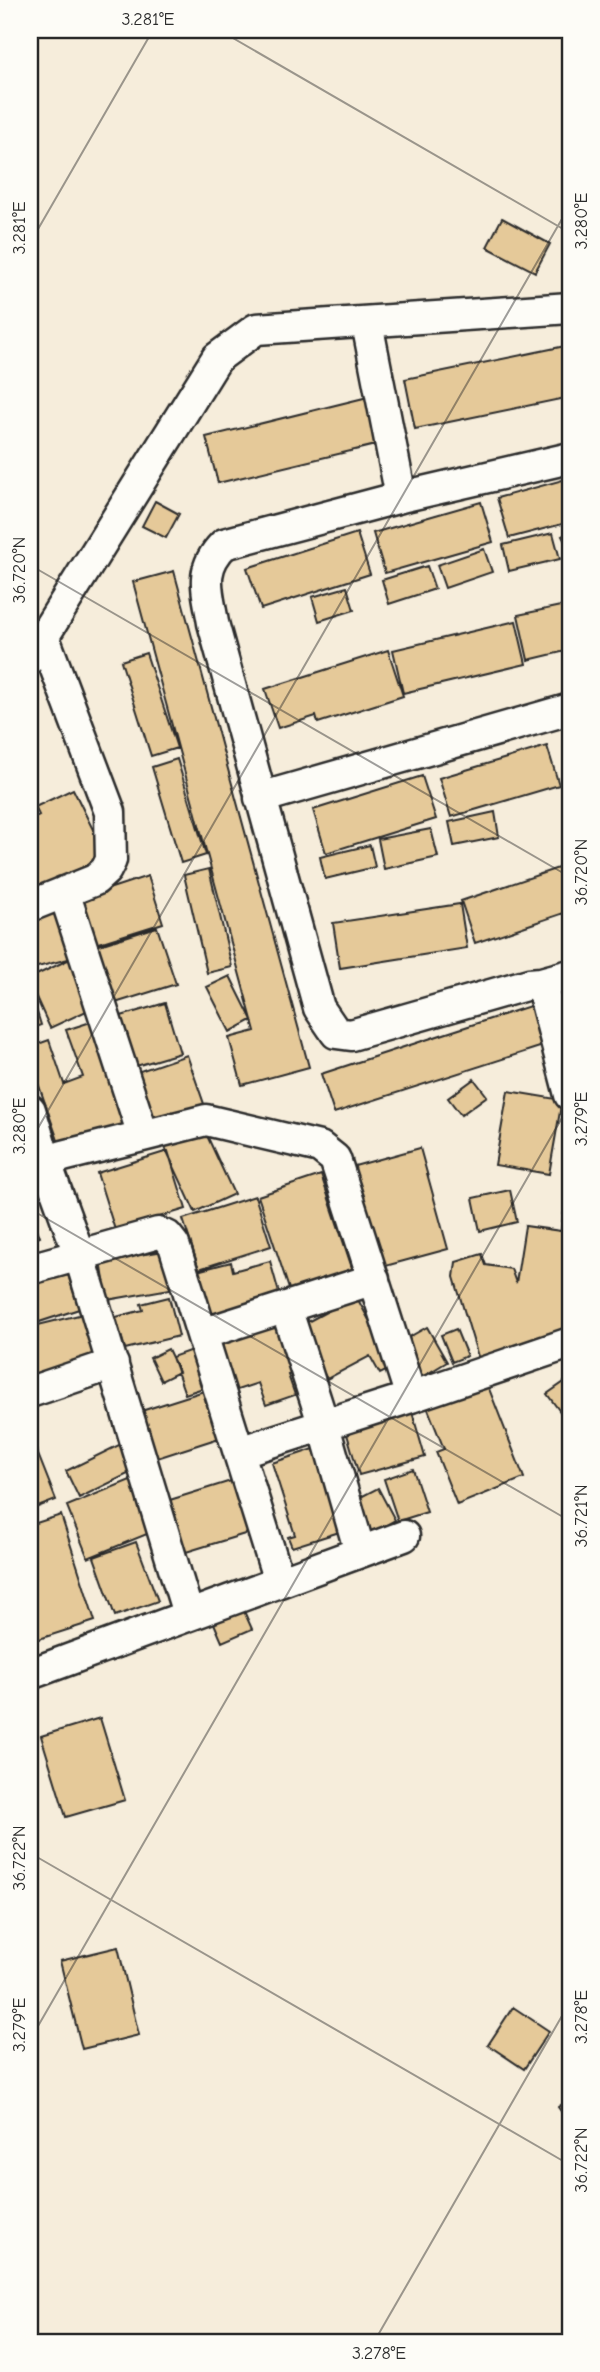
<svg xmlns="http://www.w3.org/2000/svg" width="600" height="2372" font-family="'Comic Neue',sans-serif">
  <rect width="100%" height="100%" fill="#f6eddb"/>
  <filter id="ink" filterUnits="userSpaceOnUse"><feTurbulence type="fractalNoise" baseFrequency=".0143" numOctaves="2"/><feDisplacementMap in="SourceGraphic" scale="14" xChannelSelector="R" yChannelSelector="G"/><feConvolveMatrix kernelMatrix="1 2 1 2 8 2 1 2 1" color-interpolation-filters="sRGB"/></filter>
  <g filter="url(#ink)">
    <path fill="#e5c999" stroke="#2b2b2b" stroke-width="2" d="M502,218L550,244L535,272L487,247Z
      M570,345V397L415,429L405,379Z
      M376,395L388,442L218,483L206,437Z
      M570,478V522L509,538L497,498Z
      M155,501L179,514L166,538L142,526Z
      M481,502L493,542L385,573L373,533Z
      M570,532V551L562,536Z
      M357,533L370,574L261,609L247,568Z
      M553,533L560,559L509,571L503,545Z
      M484,549L492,572L445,588L437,565Z
      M427,566L435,589L389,604L382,580Z
      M174,571L309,1067L242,1085L229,1038L255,1031L133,582Z
      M347,587L354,610L319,621L312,597Z
      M570,604V650L528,660L518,615Z
      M516,621L526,664L403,693L393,650Z
      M388,650L403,696L318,723L316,716L278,728L265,689Z
      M146,653L177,748L151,756L121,661Z
      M570,745V765L564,748Z
      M547,746L559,785L451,817L439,778Z
      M177,759L206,855L181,863L152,767Z
      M422,776L436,819L326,853L313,810Z
      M73,789L106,856L30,893V820L39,815L35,807Z
      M495,812L499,837L454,846L449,822Z
      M431,829L438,857L384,869L378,839Z
      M370,845L375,867L325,879L320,857Z
      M570,864V911L475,943L461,901Z
      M209,869L232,967L207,973L184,875Z
      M148,876L163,923L96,944L81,898Z
      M460,904L467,948L340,968L333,923Z
      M58,907L72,958L30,969V914Z
      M157,927L176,984L112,1004L93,947Z
      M72,958L95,1007L50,1028L30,984V978Z
      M230,976L252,1020L230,1032L207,987Z
      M30,990L41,1025L30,1029Z
      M165,1003L180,1053L126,1069L111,1019Z
      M536,1004L549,1044L334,1113L321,1074Z
      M97,1020L132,1122L60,1146L30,1060V1047L49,1040L64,1084L83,1077L66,1030Z
      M187,1055L204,1104L145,1124L128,1075Z
      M474,1079L487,1096L461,1115L448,1098Z
      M508,1091L562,1100L549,1174L495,1165Z
      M203,1127L234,1194L195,1212L164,1145Z
      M420,1148L448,1249L378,1268L351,1167Z
      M168,1151L186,1209L115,1230L97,1173Z
      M321,1175L355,1277L292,1298L258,1196Z
      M510,1190L517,1222L480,1231L473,1198Z
      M255,1196L271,1246L199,1269L183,1219Z
      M565,1205L570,1206V1331L479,1360L454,1277L456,1262L482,1254L486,1265L511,1269L516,1283L525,1226L561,1231Z
      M30,1210L40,1237L30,1241Z
      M164,1251L170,1289L107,1300L101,1261Z
      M270,1261L281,1300L210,1319L197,1271L231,1262L233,1271Z
      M64,1262L79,1309L30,1325V1272Z
      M356,1296L383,1346L398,1365L380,1374L370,1356L327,1379L298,1327Z
      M169,1297L179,1336L125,1349L116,1317L143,1310L141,1304Z
      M87,1313L99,1362L30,1379V1327Z
      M285,1322L301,1371L288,1375L295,1395L266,1405L258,1383L234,1391L218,1344Z
      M427,1327L447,1362L417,1380L397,1344Z
      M456,1329L467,1356L452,1362L441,1335Z
      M200,1347L212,1385L185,1394L172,1357Z
      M168,1349L179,1372L161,1381L150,1358Z
      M484,1376L524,1478L457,1505L436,1452L444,1449L424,1399Z
      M570,1378V1419L567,1421L547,1394Z
      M204,1391L219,1438L151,1460L135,1413Z
      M410,1405L425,1457L359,1475L344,1424Z
      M30,1434L56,1500L30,1510Z
      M121,1444L134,1471L79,1498L66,1471Z
      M323,1446L352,1528L292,1547L288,1537L295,1535L272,1463Z
      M413,1469L427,1512L398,1521L384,1479Z
      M135,1478L157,1530L88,1558L67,1506Z
      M231,1481L248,1533L173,1556L157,1504Z
      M378,1488L395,1520L368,1535L351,1502Z
      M61,1515L95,1621L30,1642V1525Z
      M136,1542L158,1601L115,1616L94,1557Z
      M243,1609L252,1629L222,1642L213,1621Z
      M100,1718L125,1800L66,1817L41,1736Z
      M118,1947L139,2035L82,2049L60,1961Z
      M513,2007L549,2031L524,2069L488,2045Z
      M570,2099V2124L558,2107Z"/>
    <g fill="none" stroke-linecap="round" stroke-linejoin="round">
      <defs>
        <path id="street" d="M367,323L401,497
          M570,458L401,497L224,544C198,570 208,591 213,623L319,1008L336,1033L351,1035L529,984L541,983L570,975
          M30,658L217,358L256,329L570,308
          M260,798L570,709
          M64,892L143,1135
          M30,906L95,880L106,870L111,860L110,812L43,635
          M541,983L570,1095
          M30,1110L46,1163L79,1254L188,1614
          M30,1169L63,1156L206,1120L320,1147L335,1159L411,1397L570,1343
          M30,1269L158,1233L167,1236L174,1245L279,1581
          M286,1308L324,1426L360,1552
          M202,1334L374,1279
          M30,1392L113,1364
          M239,1452L411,1397
          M30,1674L404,1536"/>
      </defs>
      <use href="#street" stroke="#2b2b2b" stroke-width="35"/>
      <use href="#street" stroke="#fdfcf7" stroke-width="30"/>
    </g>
  </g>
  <path fill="none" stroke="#2b2b2b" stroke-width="2" stroke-opacity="0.45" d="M219,30L570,233M30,243L153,30M30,565L570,877M30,1142L570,205M30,1209L570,1521M30,1853L570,2165M30,2040L570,1104M374,2342L570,2002"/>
  <rect width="600" height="2372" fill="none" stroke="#fdfcf7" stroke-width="77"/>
  <rect x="38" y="38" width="524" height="2296" fill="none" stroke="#2b2b2b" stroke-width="2.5"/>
  <g font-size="18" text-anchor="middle" fill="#2b2b2b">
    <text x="148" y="25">3.281°E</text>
    <text transform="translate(581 221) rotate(-90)" y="6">3.280°E</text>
    <text transform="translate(19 228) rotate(-90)" y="6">3.281°E</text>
    <text transform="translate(19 570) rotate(-90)" y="6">36.720°N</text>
    <text transform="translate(581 872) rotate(-90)" y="6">36.720°N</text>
    <text transform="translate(581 1119) rotate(-90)" y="6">3.279°E</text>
    <text transform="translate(19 1126) rotate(-90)" y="6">3.280°E</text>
    <text transform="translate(581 1516) rotate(-90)" y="6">36.721°N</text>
    <text transform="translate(19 1858) rotate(-90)" y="6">36.722°N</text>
    <text transform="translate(581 2017) rotate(-90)" y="6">3.278°E</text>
    <text transform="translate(19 2025) rotate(-90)" y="6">3.279°E</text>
    <text transform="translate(581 2160) rotate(-90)" y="6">36.722°N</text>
    <text x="379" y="2359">3.278°E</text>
  </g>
</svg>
